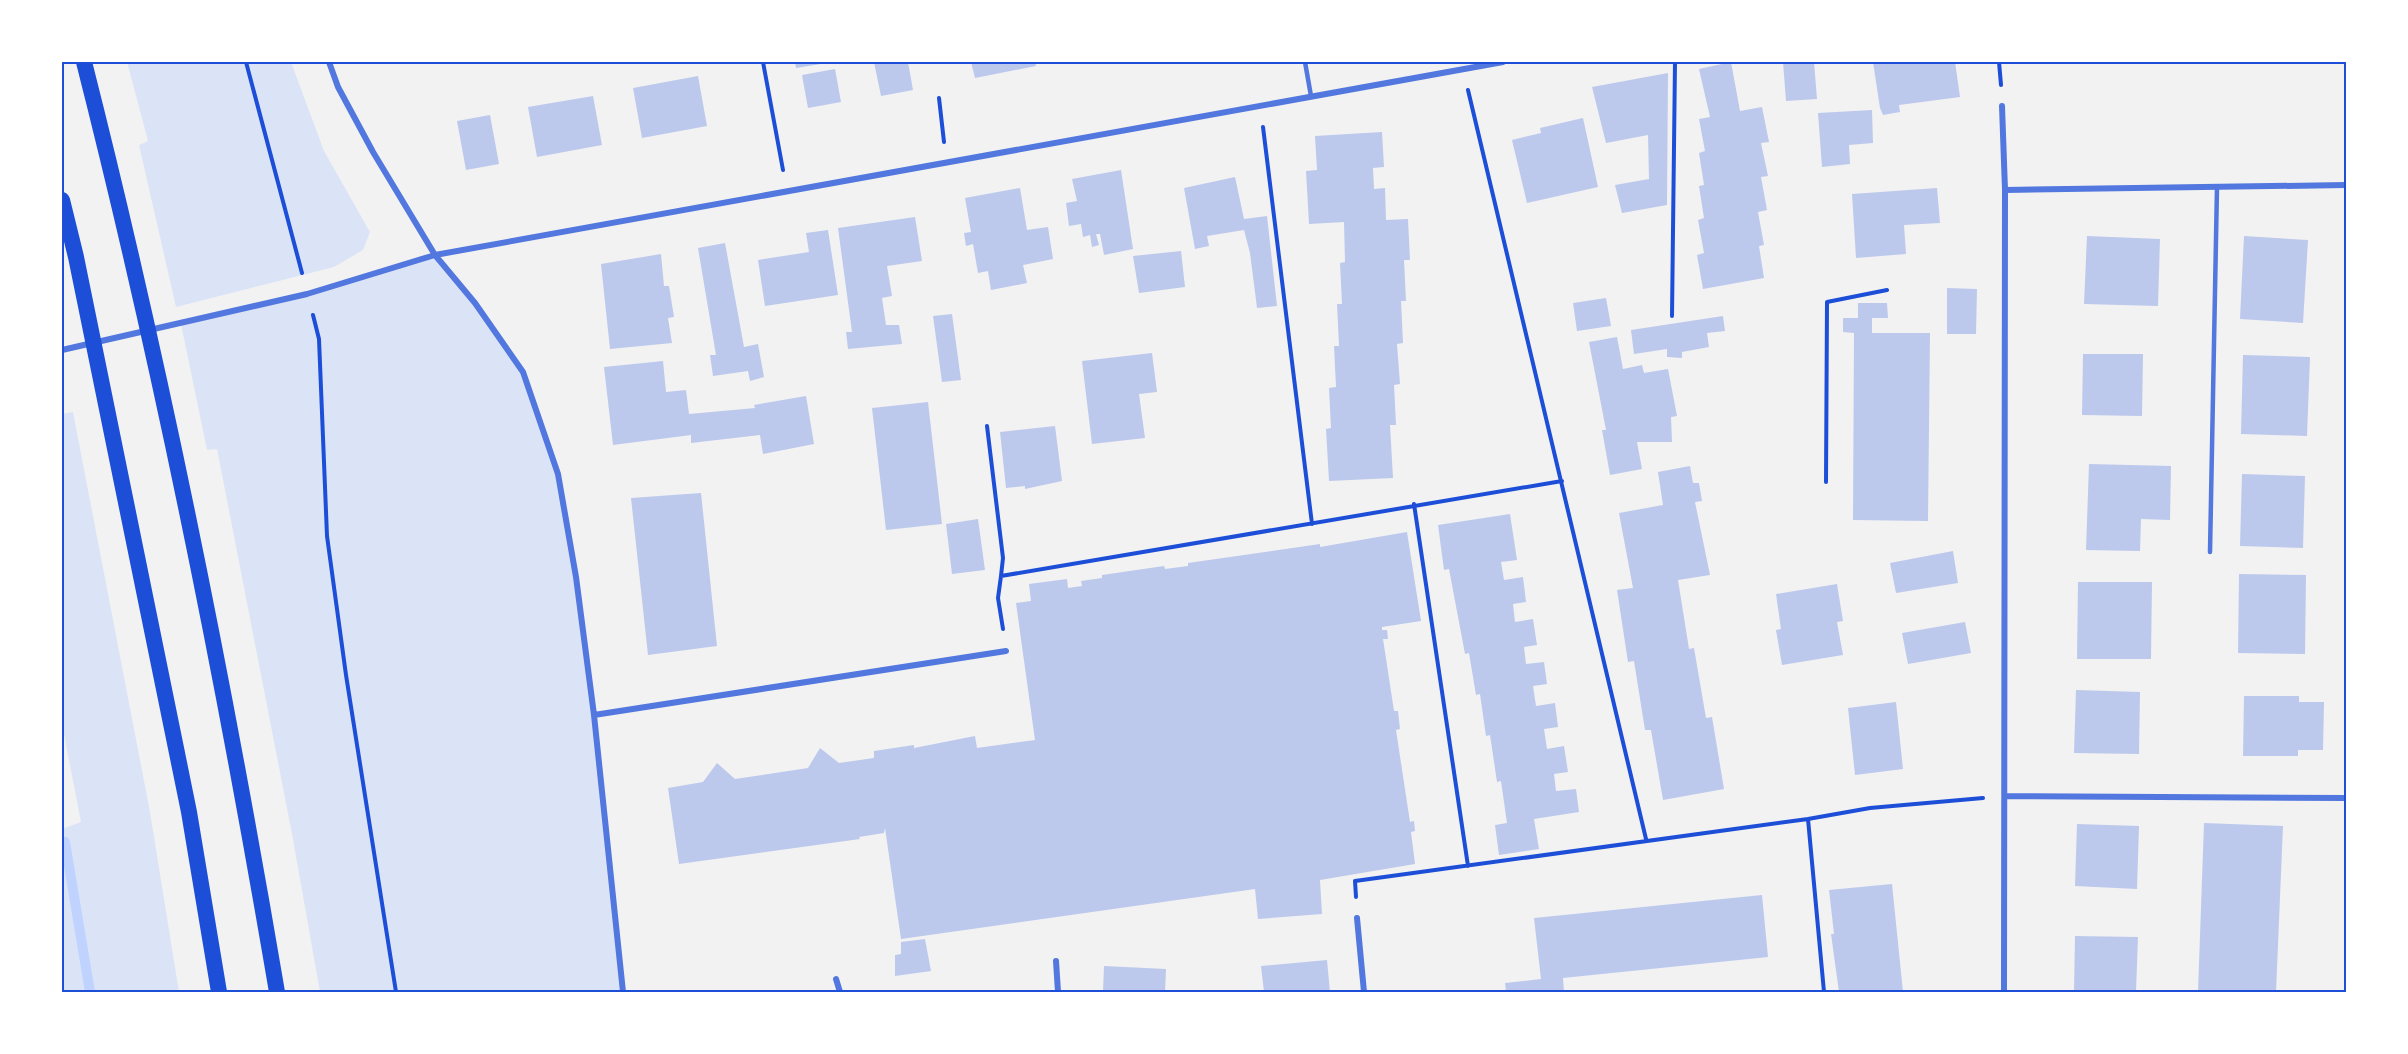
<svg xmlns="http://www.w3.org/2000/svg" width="2408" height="1054" font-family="'Open Sans',sans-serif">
  <rect width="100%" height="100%" fill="#f2f2f2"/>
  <path fill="#dbe4f7" d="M127,62H291L324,151L370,232L363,250L334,267L176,307L139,145L148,141Z
    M435,255L475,303L523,372L558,474L576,577L623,992H320L292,834L217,449L207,450L181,324L307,294Z
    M73,412L150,812L179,992H62V829L81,822L62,724V414Z"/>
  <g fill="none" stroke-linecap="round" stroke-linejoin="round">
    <path stroke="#bfd3fe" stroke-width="10" d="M65,842L90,992"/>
  </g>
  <path fill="#bdc9ec" d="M795,62H826L827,63L796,68Z
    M874,62H908L913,90L881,96Z
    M971,62H1035L1036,66L975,78Z
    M1731,62L1740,111L1762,107L1769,142L1761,143L1768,176L1761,177L1767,210L1758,212L1764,245L1759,246L1764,278L1703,289L1697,255L1704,253L1698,220L1704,218L1699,186L1704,185L1699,153L1705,151L1699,119L1710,117L1699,69Z
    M1783,62H1814L1817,99L1786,101Z
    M1873,62H1955L1960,97L1899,105L1900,112L1883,115L1880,108Z
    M835,69L841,102L808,108L802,75Z
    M1668,73L1667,205L1622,213L1615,185L1649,179L1648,135L1606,143L1592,87Z
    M698,76L707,126L642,138L633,88Z
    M593,96L602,145L537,157L528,107Z
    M1872,110L1873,143L1849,145L1850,164L1822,167L1818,113Z
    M490,115L499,164L466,170L457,121Z
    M1583,118L1598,187L1527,203L1512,140L1541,133L1540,128Z
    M1382,132L1384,167L1373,168L1374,189L1385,188L1386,220L1408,219L1410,260H1404L1406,301H1401L1403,343L1397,344L1400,384L1394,385L1396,425H1390L1393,478L1329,481L1326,429L1331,428L1329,388L1336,387L1334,346H1339L1337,304H1342L1340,263L1345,262L1344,222L1309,224L1306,171L1317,170L1315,136Z
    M1121,170L1133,249L1104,255L1100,234H1096L1099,245L1092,247L1090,235L1083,237L1081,224L1069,226L1066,203L1077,201L1072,179Z
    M1235,177L1244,219L1267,216L1277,306L1257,308L1250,253L1244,230L1207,236L1209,246L1195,249L1184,188Z
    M1020,188L1027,230L1048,227L1053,259L1023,265L1027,283L991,290L988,271L978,273L973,244L966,246L964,233L971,232L965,198Z
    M1937,188L1940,223L1904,225L1906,254L1856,258L1852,194Z
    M915,217L922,261L887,266L892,296L882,298L886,325H899L902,344L848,349L846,332H852L838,228Z
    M828,230L838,295L765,306L758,260L809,252L806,233Z
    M2087,236L2160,239L2158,306L2084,304Z
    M2244,236L2308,240L2303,323L2240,319Z
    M725,243L744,347L758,344L764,377L750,381L748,371L713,376L710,355H716L698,248Z
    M1181,251L1185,287L1139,293L1133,256Z
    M661,254L664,286H669L674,317L668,318L672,343L610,349L601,264Z
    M1947,288L1977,289L1976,334H1947Z
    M1606,298L1611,326L1577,331L1573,303Z
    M1858,303H1887L1888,318H1872V333H1930L1928,521L1853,520L1854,333L1843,332V318H1858Z
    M952,314L961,380L942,382L933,316Z
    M1723,316L1725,331L1707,333L1709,347L1682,352V358L1667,357V349L1634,354L1631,330Z
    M1617,337L1623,369L1642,365L1644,373L1668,369L1677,416L1671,417L1672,442H1637L1642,469L1610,475L1602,430H1606L1589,342Z
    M1152,353L1157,392L1139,394L1145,438L1092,444L1082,361Z
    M2083,354H2143L2142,416L2082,415Z
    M2243,355L2310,357L2307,436L2241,434Z
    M663,361L666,392L686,390L689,414L755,408L754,405L806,396L814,444L763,454L760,435L691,443V435L613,445L604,367Z
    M928,402L942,524L886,530L872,408Z
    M1055,426L1062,481L1025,489V486L1006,488L1000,432Z
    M2089,464L2171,466L2170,520L2141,519L2140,551L2086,550Z
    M1690,466L1693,483H1699L1702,501L1695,502L1710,575L1678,580L1689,649L1694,648L1706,718L1712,717L1724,789L1663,800L1651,730H1645L1634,661L1628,662L1617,590L1633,588L1619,513L1663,505L1658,472Z
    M2242,474L2305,476L2303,548L2240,546Z
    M701,493L717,646L648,655L631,498Z
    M1510,514L1517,560L1501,562L1504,580L1523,577L1526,602L1513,604L1515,622L1533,619L1537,645L1524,647L1526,664L1544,662L1547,684L1533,686L1536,706L1555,703L1558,727L1544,729L1547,749L1564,746L1568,772L1554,774L1556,791L1576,789L1579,812L1534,819L1539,849L1499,855L1495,825L1507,823L1501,781L1497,782L1490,735L1486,736L1480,694L1476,695L1469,653L1465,654L1449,569L1444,570L1438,525Z
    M978,519L985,570L952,574L946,524Z
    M1407,532L1421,621L1382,627V630H1387L1388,639H1383L1394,711H1398L1400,729L1396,730L1410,822L1414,821L1415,831L1411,832L1415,864L1320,880L1322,914L1258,919L1255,889L901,939L885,828L884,833L859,837L860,839L679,864L668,788L703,782L717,763L735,779L808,768L820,748L839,763L874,758V751L914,745V748L975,736L977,748L1035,740L1016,603L1031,601L1029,584L1067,579L1068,588L1082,586L1081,581L1102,578V575L1164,566L1165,569L1188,566V563L1320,544V547Z
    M1953,551L1958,583L1896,593L1890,563Z
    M2239,574L2306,575L2305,654L2238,653Z
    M2078,582H2152L2151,659H2077Z
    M1837,584L1843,621L1837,622L1843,655L1782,665L1776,630L1781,629L1776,594Z
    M1965,622L1971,653L1908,664L1902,633Z
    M2076,690L2140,692L2139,754L2074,753Z
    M2244,696H2299V702H2324L2323,750H2298V756H2243Z
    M1896,702L1903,769L1855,775L1848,708Z
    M2204,823L2283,826L2276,992H2198Z
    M2077,824L2139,826L2137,889L2075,886Z
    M1892,884L1903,992H1839L1831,934H1834L1829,890Z
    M1762,895L1768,957L1563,978L1564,992H1506L1505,983L1541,979L1534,918Z
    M2075,936L2138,937L2136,992H2074Z
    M925,939L931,971L895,976V955L901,954V942Z
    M1327,960L1330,992H1264L1261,966Z
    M1104,966L1166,969L1165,992H1103Z"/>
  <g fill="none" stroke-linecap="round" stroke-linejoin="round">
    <path stroke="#1d4ed8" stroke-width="4" d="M246,62L302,273
      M763,62L783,170
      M1999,62L2001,85
      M1468,90L1646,839
      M939,98L944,142
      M1263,127L1312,524
      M313,315L319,339L327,536L346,675L396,992
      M1672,316L1675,62
      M987,426L1003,558L1001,576
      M1826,482L1827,302L1887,290
      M1414,504L1468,866
      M1003,629L998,598L1001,576L1562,481
      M1808,819L1870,808L1983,798
      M1356,897L1355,881L1808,819L1824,992"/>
    <path stroke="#5277de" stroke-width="4.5" d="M1305,62L1311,96
      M2210,552L2217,187"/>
    <path stroke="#5277de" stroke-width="6" d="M329,62L338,87L373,152L435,255L475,303L523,372L558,474L576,577L594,715L623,992
      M2002,106L2005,190L2004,992
      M2005,190L2346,185
      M62,350L307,294L435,255L1503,62
      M594,715L1006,651
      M2005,796L2346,798
      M1357,918L1364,992
      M1056,961L1058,992
      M836,979L840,992"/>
    <path stroke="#1d4ed8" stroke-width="16" d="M84,62C162,369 224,680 277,992
      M62,200L76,257L189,812L219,992"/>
  </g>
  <rect width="2408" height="1054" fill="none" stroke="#ffffff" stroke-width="126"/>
  <rect x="63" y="63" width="2282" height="928" fill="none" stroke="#1d4ed8" stroke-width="2"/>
</svg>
